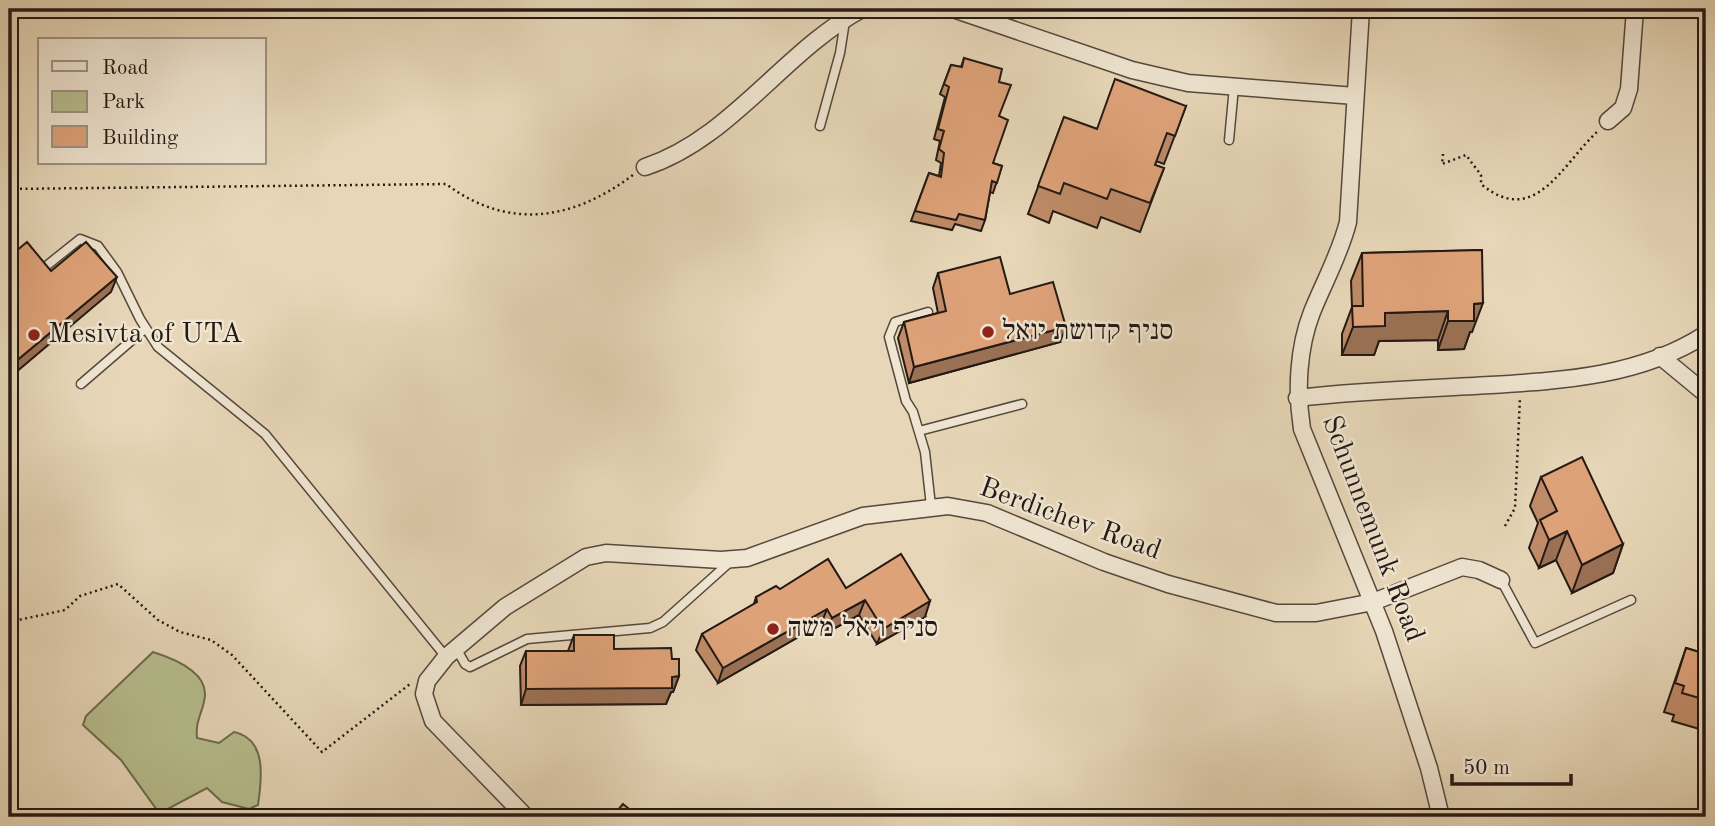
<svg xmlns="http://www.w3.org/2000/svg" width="1715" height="826" font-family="'Old Standard TT','Frank Ruhl Libre',serif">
  <rect width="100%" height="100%" fill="#e7d7b8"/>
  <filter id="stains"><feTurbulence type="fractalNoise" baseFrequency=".00286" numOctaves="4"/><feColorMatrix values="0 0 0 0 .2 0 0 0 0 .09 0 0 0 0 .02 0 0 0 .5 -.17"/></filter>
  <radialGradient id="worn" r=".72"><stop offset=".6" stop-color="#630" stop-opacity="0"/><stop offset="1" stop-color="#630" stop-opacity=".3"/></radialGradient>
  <path fill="#b7be8e" stroke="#6e6c51" stroke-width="2" d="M153,652C172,658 206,671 205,695C204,711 195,719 197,738L219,743L234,732C267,739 262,778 258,805L249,809L222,802L207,788L164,811L157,810L121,760L83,725L86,716Z"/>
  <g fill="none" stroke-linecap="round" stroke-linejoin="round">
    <defs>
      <path id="service" d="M820,126L840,53L845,21
        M1229,140L1234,87
        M45,267L80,239L98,246L117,272L140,319L158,347L265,434L446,657
        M928,312L895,322L889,337L906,401L913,412L925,452L931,506
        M81,384L146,328
        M919,431L1022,404
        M1501,580L1535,643L1631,600
        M456,648L465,664L470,667L527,639L650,628L663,622L730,562"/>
      <path id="minor" d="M953,9L1132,70L1188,83L1355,96
        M1361,9L1348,222C1340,254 1324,282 1312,312C1298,348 1296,391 1302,429L1384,631L1429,768L1441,817
        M1608,121L1623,108L1629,89L1635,9
        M645,167C731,139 784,51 862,9
        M1660,356L1706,394
        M1297,398C1356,391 1415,389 1474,386C1553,381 1637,379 1706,334
        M526,817L433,721L424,694L427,681L446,657L505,607L586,557L606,553L721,560L747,558L863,516L948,506L987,513L1104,562L1168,584L1276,613H1316L1373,602L1462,567L1479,570L1501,580"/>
    </defs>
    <use href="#service" stroke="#55483d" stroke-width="11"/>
    <use href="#minor" stroke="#55483d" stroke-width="19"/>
    <path stroke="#241914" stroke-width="2.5" stroke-dasharray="2 3.5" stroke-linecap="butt" d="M1443,154L1442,164L1466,155L1481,175V184C1535,229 1562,164 1598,131
      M9,189L446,184C509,231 573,220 633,175
      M1505,526L1515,508L1520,397
      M9,622L65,610L80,596L118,584L158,620L180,632L211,640L232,655L322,752L410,684"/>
    <use href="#service" stroke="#efe5d1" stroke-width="8"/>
    <use href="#minor" stroke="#efe5d1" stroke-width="16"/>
  </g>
  <path fill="#bf8b68" stroke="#241914" stroke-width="2" d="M964,58L999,82V116L993,163L1002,166L993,193L990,192L985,220L981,231L955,224L952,230L911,221L929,173L939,176L941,163L936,160L940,141L934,139L945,97L940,94L951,65L961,67Z
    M1186,106L1164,164L1156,161L1155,165L1164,168L1140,232L1101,217L1097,228L1053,211L1049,223L1028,214L1064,117L1097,129Z
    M1482,250L1472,332H1470L1464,349L1438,350V340L1379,341L1374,355H1342V334L1352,307L1351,281L1362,253Z
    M938,273L1010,294L1060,342L909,383L898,338L904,322L938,313L933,288Z
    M1541,477L1623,544L1613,573L1572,593L1556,560L1539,568L1529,548L1538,523L1530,506Z
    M846,588L925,617L877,644L859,615L826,633L821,624L718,683L696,650L702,634L754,604L756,597L780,589Z
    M574,635L614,649L672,659L679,676L673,692H671L666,704L521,705L520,666L526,651H568Z
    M1686,648L1706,654V731L1672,721L1674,715L1664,712Z"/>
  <path fill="#9b7155" stroke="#241914" stroke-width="2" d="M117,277L111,292L9,378V367Z
    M1483,303L1472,332H1470L1464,349L1438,350L1448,321L1474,304Z
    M1448,311L1438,340L1379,341L1374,355H1342L1353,327L1385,313Z
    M1066,327L1060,342L909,383L914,367Z
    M1567,531L1556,560L1539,568L1549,540Z
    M1623,544L1613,573L1572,593L1582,565Z
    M865,600L859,615L826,633L832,618Z
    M930,601L925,617L877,644L883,629Z
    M827,609L821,624L718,683L723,668Z
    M679,676L673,692H671L666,704L521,705L526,689Z"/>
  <path fill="#dea279" stroke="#241914" stroke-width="2" d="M964,58L1002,69L999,82L1011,85L999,116L1008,120L993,163L1002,166L997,183L992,181L985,220L959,214L956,220L915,211L929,173L941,177L944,153L939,149L944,131L938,129L949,87L944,84L951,65L962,67Z
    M1115,79L1186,106L1175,136L1167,133L1155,165L1164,168L1150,203L1111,189L1107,199L1064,183L1060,194L1038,186L1064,117L1097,129Z
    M27,242L51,271L86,242L117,277L9,367V257Z
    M1482,250L1483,303L1474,304V321H1448V311L1385,313V326L1353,327L1352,306H1363L1362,253Z
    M1000,257L1010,294L1053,282L1066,327L914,367L904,322L946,311L938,273Z
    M1582,457L1623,544L1582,565L1567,531L1549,540L1540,520L1557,511L1541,477Z
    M901,554L930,601L883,629L865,600L832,618L827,609L723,668L702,634L757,602L756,597L776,586L780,589L828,559L846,588Z
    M574,635H614V649L671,648L672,659H679V676L672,677V688L526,689V651H574Z
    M1686,648L1706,654V700L1682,693L1684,686L1675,683Z
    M623,804L639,817H612Z"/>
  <g fill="#8f2418" stroke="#efe5d1" stroke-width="2.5">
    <circle cx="988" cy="332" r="7"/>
    <circle cx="34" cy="335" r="7"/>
    <circle cx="773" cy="629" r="7"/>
  </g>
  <g text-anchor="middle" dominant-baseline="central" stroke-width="5" stroke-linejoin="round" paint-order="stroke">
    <g font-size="28" fill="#241914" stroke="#efe5d1" text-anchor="start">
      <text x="1002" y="332">סניף קדושת יואל</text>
      <text x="48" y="335">Mesivta of UTA</text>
      <text x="787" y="629">סניף ויאל משה</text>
    </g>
    <g font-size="28" fill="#241914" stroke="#efe5d1">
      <text transform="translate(1070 520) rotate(20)">Berdichev Road</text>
      <text transform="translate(1372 529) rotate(69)">Schunnemunk Road</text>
    </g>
  </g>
  <rect width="1715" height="826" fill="none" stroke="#e7d7b8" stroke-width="35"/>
  <rect x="10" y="10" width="1694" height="805" fill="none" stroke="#241914" stroke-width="3.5"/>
  <rect x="18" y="18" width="1680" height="791" fill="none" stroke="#241914" stroke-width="2"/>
  <rect x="38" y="38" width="228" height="126" fill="#efe5d1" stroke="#9e9385" stroke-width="2"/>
  <rect x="52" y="61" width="35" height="10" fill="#efe5d1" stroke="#9e9385" stroke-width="2"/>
  <text x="102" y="74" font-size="21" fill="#241914">Road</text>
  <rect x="52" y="91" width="35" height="21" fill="#b7be8e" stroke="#9e9385" stroke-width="2"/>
  <text x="102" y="108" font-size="21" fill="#241914">Park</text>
  <rect x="52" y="126" width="35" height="21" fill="#dea279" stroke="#9e9385" stroke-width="2"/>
  <text x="102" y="144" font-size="21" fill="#241914">Building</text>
  <path d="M1452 774v10h119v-10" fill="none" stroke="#241914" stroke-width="3.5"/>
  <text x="1463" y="774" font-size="21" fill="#241914" stroke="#efe5d1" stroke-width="5" paint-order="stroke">50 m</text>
  <rect width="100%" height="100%" filter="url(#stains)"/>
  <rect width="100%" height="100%" fill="url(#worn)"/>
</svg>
